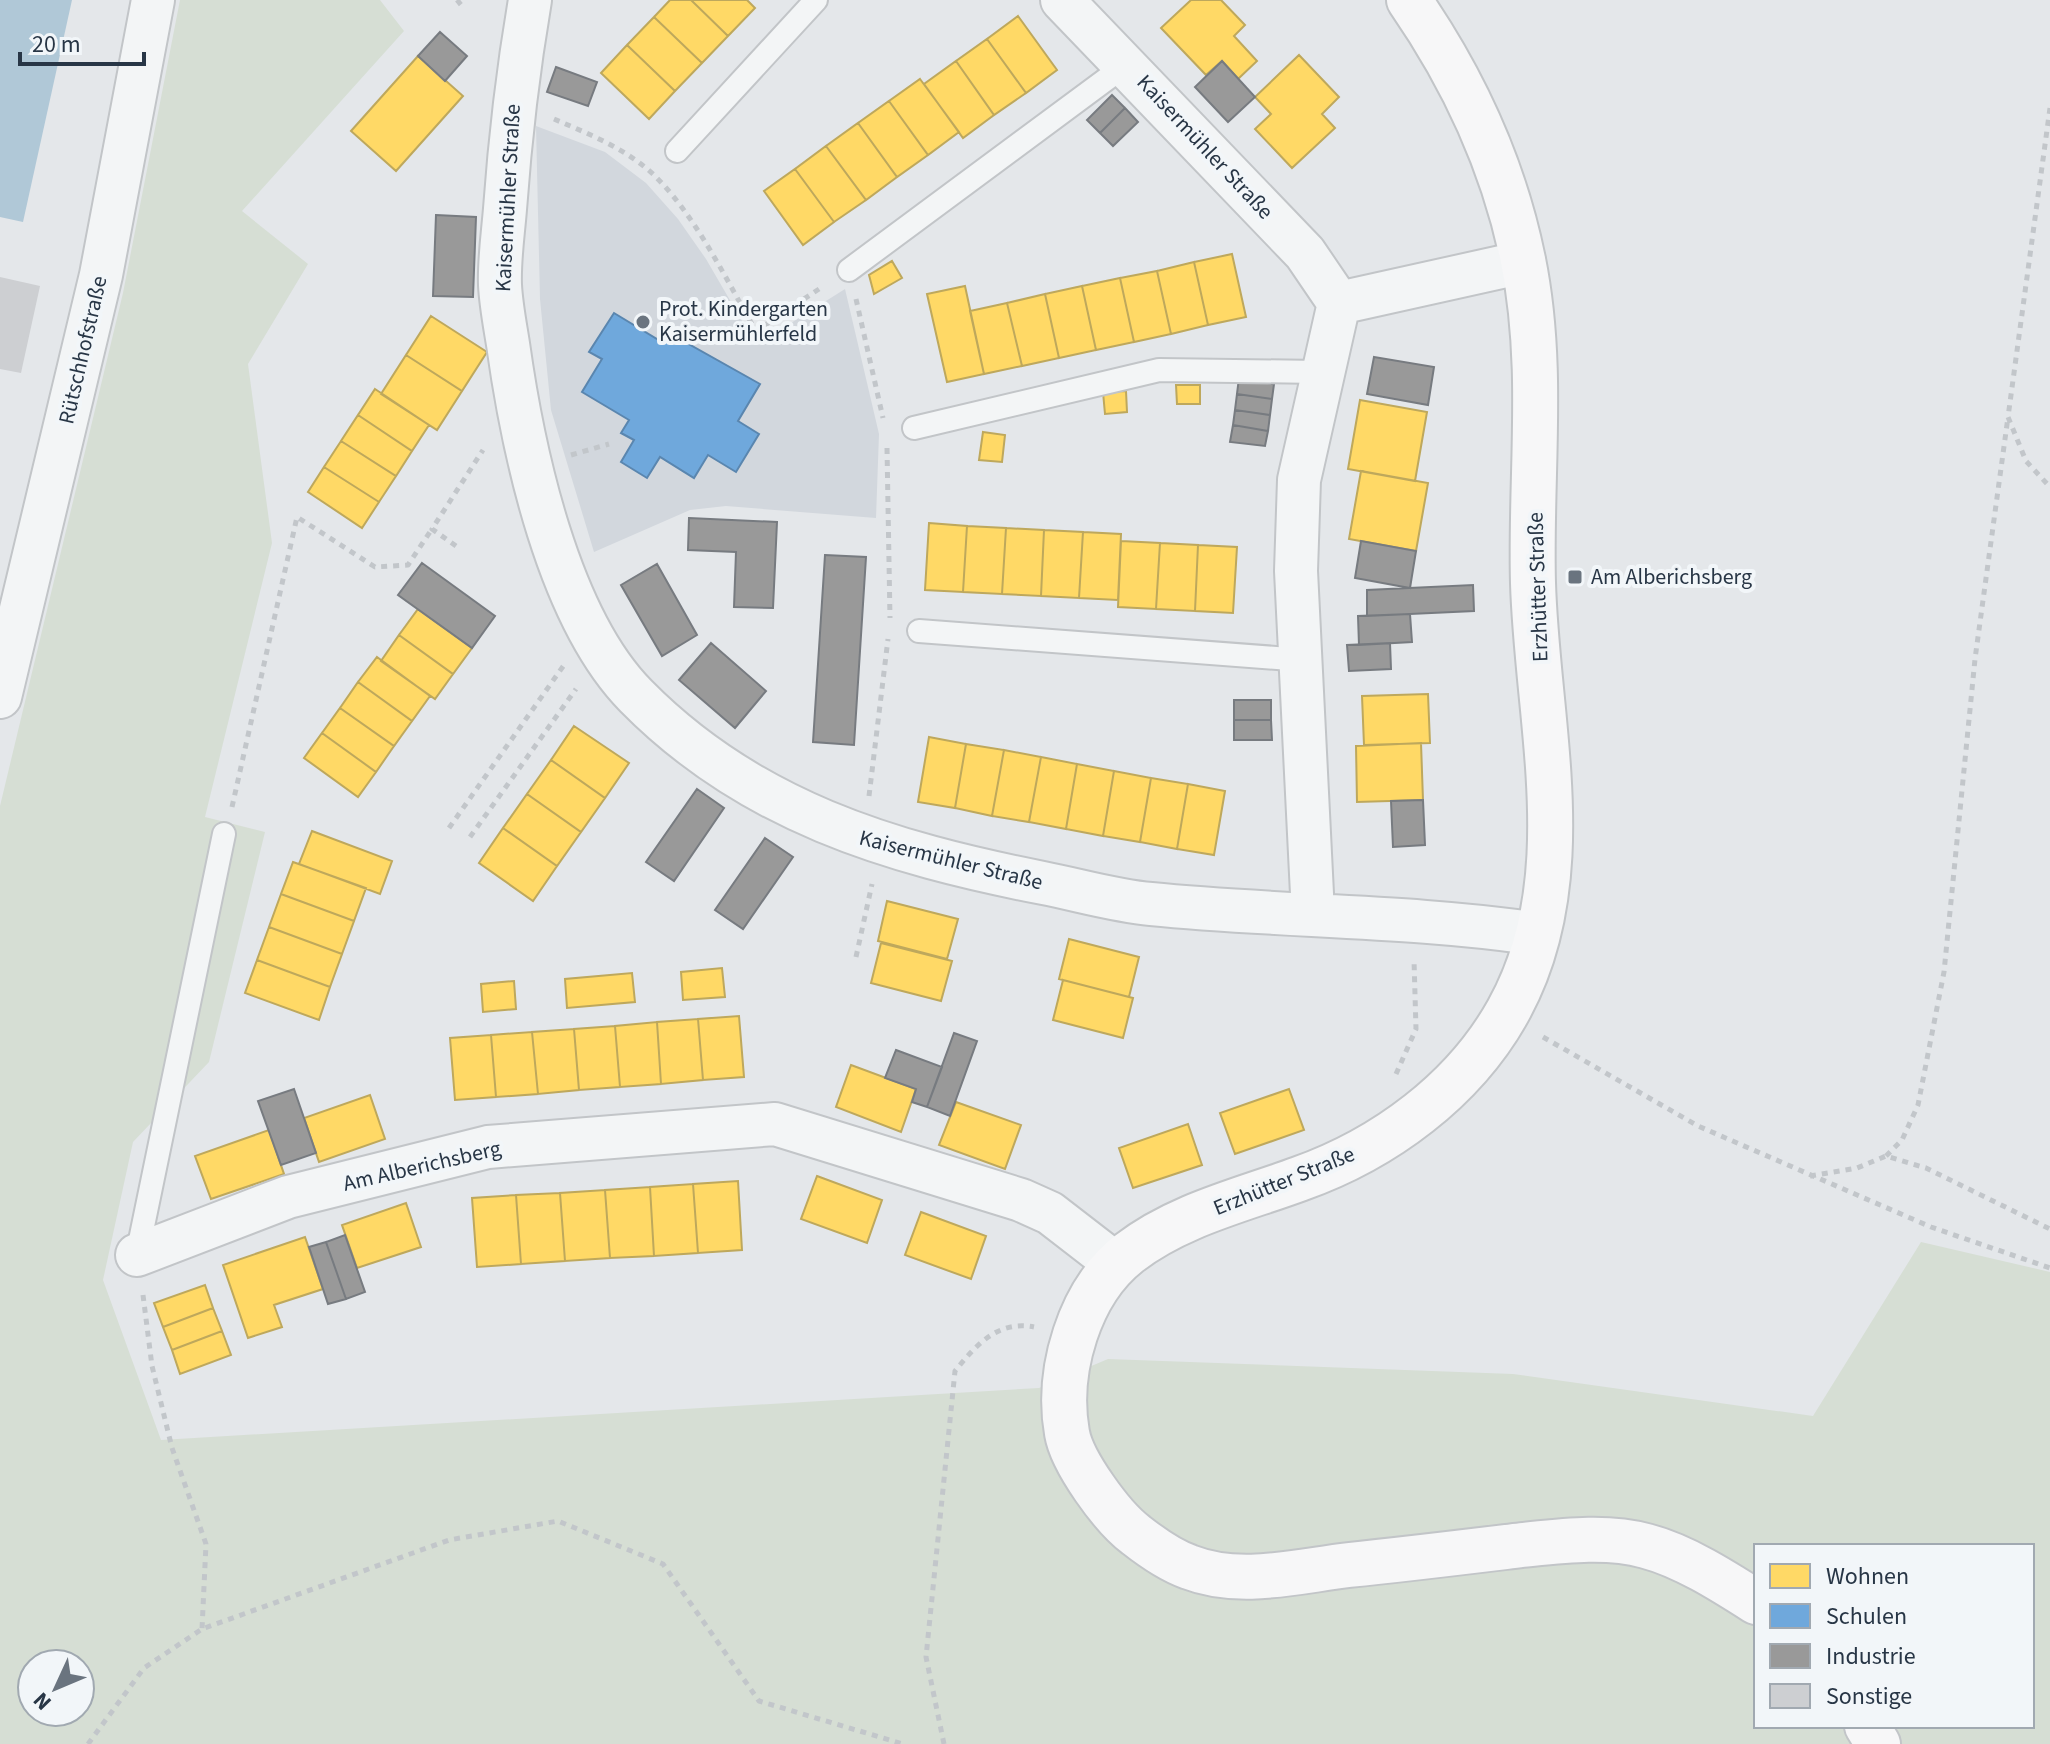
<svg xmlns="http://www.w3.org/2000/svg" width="2050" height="1744" font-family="'Source Sans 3',sans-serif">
  <rect width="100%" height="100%" fill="#e4e7ea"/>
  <path fill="#d2d7dd" d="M536,126L605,152L646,183L678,219L706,259L756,345L845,289L879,434L876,518L726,506L690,510L594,552L551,410L540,299Z"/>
  <path fill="#d6ded4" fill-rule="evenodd" d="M180,0H380L404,31L242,211L308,264L248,364L272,543L205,817L265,832L209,1062L133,1142L103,1280L161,1440L1039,1388L1108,1359L1513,1374L1813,1416L1921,1242L2050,1272V1744H0V806L123,293ZM1756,1546H2032V1726H1756ZM32,1664H80V1712H32Z"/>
  <path fill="#b0c8d7" d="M0,0H72L23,222L0,217Z"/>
  <path fill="#ffd966" stroke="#bea85c" stroke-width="2" d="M670,0H691L728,36L702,63L654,17Z
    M691,0H747L755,8L728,36Z
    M1191,0H1221L1245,25L1234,36L1257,61L1238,79L1222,61L1206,75L1161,28Z
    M1018,16L1057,70L1026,93L987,39Z
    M654,17L702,63L675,91L627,45Z
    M987,39L1026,93L994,115L956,61Z
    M627,45L675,91L649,119L601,73Z
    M1299,55L1339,97L1322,114L1335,128L1292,168L1255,129L1271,114L1255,97Z
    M418,56L463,96L396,171L351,131Z
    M956,61L994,115L963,138L924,84Z
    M920,79L959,132L928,155L889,101Z
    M889,101L928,155L897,177L858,123Z
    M858,123L897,177L866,200L826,146Z
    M826,146L866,200L834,222L795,169Z
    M795,169L834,222L803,245L764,191Z
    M1232,254L1246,317L1208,325L1194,262Z
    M892,261L902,278L874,294L869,275Z
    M1194,262L1208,325L1171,334L1157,271Z
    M1157,271L1171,334L1134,342L1120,278Z
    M1120,278L1134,342L1096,350L1082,286Z
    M965,286L984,374L947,382L927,294Z
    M1082,286L1096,350L1059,358L1045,294Z
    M1045,294L1059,358L1022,366L1007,303Z
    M1007,303L1022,366L984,374L970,311Z
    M431,316L487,352L462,391L406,355Z
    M406,355L462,391L437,430L381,394Z
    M1176,385H1200V404H1177Z
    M375,389L429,425L412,451L358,415Z
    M1126,391L1127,412L1105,414L1103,392Z
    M1360,400L1427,412L1415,481L1348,469Z
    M358,415L412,451L396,476L341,441Z
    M983,432L1005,435L1002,462L979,460Z
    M341,441L396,476L379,502L324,467Z
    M324,467L379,502L362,528L308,492Z
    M1361,471L1428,483L1416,551L1349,539Z
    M929,523L967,526L963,592L925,590Z
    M967,526L1006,528L1002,594L963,592Z
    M1006,528L1044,530L1041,596L1002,594Z
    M1044,530L1083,532L1079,598L1041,596Z
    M1083,532L1121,534L1118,600L1079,598Z
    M1121,541L1160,543L1156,609L1118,607Z
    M1160,543L1198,545L1195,611L1156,609Z
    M1198,545L1237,547L1233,613L1195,611Z
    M418,609L472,648L453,674L399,635Z
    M399,635L453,674L435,699L381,661Z
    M377,657L430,696L412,721L358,682Z
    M358,682L412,721L394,746L340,708Z
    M1428,694L1430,743L1364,745L1362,696Z
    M340,708L394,746L376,772L322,733Z
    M574,726L629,763L605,798L551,760Z
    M322,733L376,772L358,797L304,758Z
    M929,737L966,744L955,808L918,802Z
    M1421,743L1423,800L1357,802L1356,746Z
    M966,744L1004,750L992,816L955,808Z
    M1004,750L1041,757L1029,822L992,816Z
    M1041,757L1077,764L1066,829L1029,822Z
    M551,760L605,798L581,832L527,794Z
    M1077,764L1114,771L1103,836L1066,829Z
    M1114,771L1151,778L1140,842L1103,836Z
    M1151,778L1188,784L1177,849L1140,842Z
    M1188,784L1225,791L1214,855L1177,849Z
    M527,794L581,832L557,866L503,828Z
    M503,828L557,866L533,901L479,863Z
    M312,831L392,861L380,894L299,864Z
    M293,862L366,888L354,921L281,894Z
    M281,894L354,921L342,954L269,927Z
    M887,901L958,919L947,959L878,941Z
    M269,927L342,954L330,987L257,960Z
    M1069,939L1139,957L1129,997L1059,979Z
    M881,943L952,961L941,1001L871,983Z
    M257,960L330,987L319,1020L245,993Z
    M722,968L725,997L683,1000L681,972Z
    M632,973L635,1002L567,1008L565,979Z
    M1063,980L1133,998L1123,1038L1053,1020Z
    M514,981L516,1009L483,1012L481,984Z
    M739,1016L744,1077L703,1080L698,1019Z
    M698,1019L703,1080L661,1084L657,1022Z
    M657,1022L661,1084L620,1087L615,1026Z
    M615,1026L620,1087L579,1090L574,1029Z
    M574,1029L579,1090L538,1094L532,1032Z
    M532,1032L538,1094L496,1097L491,1035Z
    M491,1035L496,1097L455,1100L450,1038Z
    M851,1065L916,1089L901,1132L836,1107Z
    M1289,1089L1304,1130L1235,1154L1220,1113Z
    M370,1095L385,1139L319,1162L304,1118Z
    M956,1102L1021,1125L1005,1169L939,1145Z
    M1188,1124L1202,1165L1133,1188L1119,1148Z
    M269,1130L284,1174L211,1199L195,1156Z
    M817,1176L882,1200L867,1243L801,1219Z
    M738,1181L742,1250L698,1253L693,1184Z
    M693,1184L698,1253L654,1256L650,1187Z
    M650,1187L654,1256L610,1258L605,1190Z
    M605,1190L610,1258L565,1261L560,1193Z
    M560,1193L565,1261L521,1264L516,1195Z
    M516,1195L521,1264L477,1267L472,1198Z
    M406,1203L421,1247L357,1268L342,1225Z
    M921,1212L986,1236L971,1279L905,1255Z
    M305,1237L323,1289L274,1305L282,1327L248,1338L223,1265Z
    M205,1285L213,1308L163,1327L154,1303Z
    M213,1308L222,1331L172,1350L163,1327Z
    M222,1331L231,1355L180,1374L172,1350Z"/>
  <path fill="#6fa8dc" stroke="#5a86af" stroke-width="2" d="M614,313L662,342L667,332L760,384L738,421L759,434L736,472L708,455L694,478L660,457L647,478L621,462L634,440L621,433L629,420L582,392L602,359L589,352Z"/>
  <path fill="#999" stroke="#777b80" stroke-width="2" d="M440,32L467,56L445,81L418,56Z
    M1222,61L1255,97L1228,122L1195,87Z
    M556,67L597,82L588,106L547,92Z
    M1112,95L1125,108L1100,133L1087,120Z
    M1125,108L1138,122L1113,146L1100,133Z
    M436,215L476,217L473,297L433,296Z
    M1374,357L1434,367L1428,405L1367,394Z
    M1239,378L1274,384L1272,399L1237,394Z
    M1237,394L1272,399L1270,415L1235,410Z
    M1235,410L1270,415L1268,431L1233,425Z
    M1233,425L1268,431L1265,446L1230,442Z
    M689,518L777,522L773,608L734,607L736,552L688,550Z
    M1361,541L1416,551L1410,588L1355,578Z
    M825,555L866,557L854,745L813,742Z
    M422,563L495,616L472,648L398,595Z
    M657,564L697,635L662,656L621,585Z
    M1473,585L1474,611L1367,616V590Z
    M1410,614L1412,642L1359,645L1358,616Z
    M711,643L766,691L735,728L679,680Z
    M1390,643L1391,669L1349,671L1347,645Z
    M1234,700H1271V720H1234Z
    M1234,720H1271L1272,740H1234Z
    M697,789L724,808L674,881L646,862Z
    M1423,800L1425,845L1393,847L1391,801Z
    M765,838L793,857L743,929L715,910Z
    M954,1033L977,1041L950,1116L927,1107Z
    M896,1050L942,1067L927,1107L912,1102L916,1089L885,1078Z
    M294,1089L316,1153L281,1165L258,1101Z
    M345,1235L365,1292L346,1299L326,1242Z
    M326,1242L346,1299L328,1304L309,1247Z"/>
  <path fill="#cdcfd2" d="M0,277L40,286L21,373L0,369Z"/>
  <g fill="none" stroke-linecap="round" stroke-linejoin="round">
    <defs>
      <path id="lane" d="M677,151L816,0
        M849,270L1127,64
        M914,428L1159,370L1321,372
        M919,631L1303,660
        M137,1255L224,834"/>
      <path id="street" d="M530,0C518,70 510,139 505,209C503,234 499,260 500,285C501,305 505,325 508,344C523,451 558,617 636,696C749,811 890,853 1043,883C1079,890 1115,901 1151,904C1280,917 1410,915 1538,934
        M1062,0L1305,253L1339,303L1299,480L1296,571L1313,914
        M1339,303L1524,262
        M0,697L101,275L153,0
        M137,1255L288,1197L488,1147L775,1124L1021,1200L1050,1213L1116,1264"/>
      <path id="secondary" d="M1409,0C1463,78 1504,167 1523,260C1545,368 1530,475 1533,583C1537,724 1582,879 1508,1011C1464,1090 1384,1149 1299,1179C1242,1200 1178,1215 1129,1253C1079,1292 1056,1371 1067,1433C1072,1462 1112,1517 1136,1535C1150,1546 1172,1561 1189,1567C1240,1587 1297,1571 1349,1565C1407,1559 1464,1552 1522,1545C1561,1541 1607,1535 1646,1546C1684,1556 1723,1581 1756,1602
        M1867,1726L1878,1744"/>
    </defs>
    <use href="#lane" stroke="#c2c5c8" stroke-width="26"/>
    <use href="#street" stroke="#c2c5c8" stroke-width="46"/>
    <use href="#secondary" stroke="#c2c5c8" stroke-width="48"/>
    <path stroke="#c2c6ca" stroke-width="5" stroke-dasharray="6 6" stroke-linecap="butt" d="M457,0L462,6
      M2050,108L2008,417L2026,461L2050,487
      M554,119C589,134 627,149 655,176C698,219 726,280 756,331L822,287
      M856,299L883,418
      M887,448L890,618
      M571,455L609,444
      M456,546L432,529L483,450
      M869,796L888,639
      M232,807L297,517L375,567L408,565L432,529
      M449,828L564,665
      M470,837L576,689
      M856,957L872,884
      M1543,1037L1698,1126L1931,1227L2050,1268
      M1396,1074L1416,1029L1414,960
      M1886,1156L1902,1140L1918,1105L1944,972L1975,659L2008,417
      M1810,1176L1857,1168L1886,1156L1926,1168L2050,1229
      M143,1295L152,1366L172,1448L206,1544L202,1629
      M88,1744L144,1668L202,1629L449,1540L558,1521L663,1564L759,1701L903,1744
      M944,1744L926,1657L955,1371C976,1345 998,1320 1034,1327"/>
    <use href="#lane" stroke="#f3f5f6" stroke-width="22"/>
    <use href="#street" stroke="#f3f5f6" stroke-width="42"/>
    <use href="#secondary" stroke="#f7f7f8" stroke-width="44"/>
  </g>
  <g fill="#6a747f" stroke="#f2f6f9" stroke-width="3">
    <circle cx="643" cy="322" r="8"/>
    <rect x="1567" y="569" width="16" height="16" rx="4"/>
  </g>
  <g text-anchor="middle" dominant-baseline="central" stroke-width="8" stroke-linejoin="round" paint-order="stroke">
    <g font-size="22" fill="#283646" stroke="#f2f6f9">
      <text transform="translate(1205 147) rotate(47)">Kaisermühler Straße</text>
      <text transform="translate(508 198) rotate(-87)">Kaisermühler Straße</text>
      <text transform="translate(83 350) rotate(-77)">Rütschhofstraße</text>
      <text transform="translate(1538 587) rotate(-92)">Erzhütter Straße</text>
      <text transform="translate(951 860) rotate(14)">Kaisermühler Straße</text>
      <text transform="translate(422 1166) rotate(-13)">Am Alberichsberg</text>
      <text transform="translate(1284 1181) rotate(-22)">Erzhütter Straße</text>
    </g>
    <g font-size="22" fill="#283646" stroke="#f2f6f9" text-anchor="start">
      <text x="659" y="309">Prot. Kindergarten<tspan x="659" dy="25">Kaisermühlerfeld</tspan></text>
      <text x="1591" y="577">Am Alberichsberg</text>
    </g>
  </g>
  <rect x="1754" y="1544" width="280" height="184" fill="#f2f6f9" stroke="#a1a9b1" stroke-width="2"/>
  <rect x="1770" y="1564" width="40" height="24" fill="#ffd966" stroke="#a1a9b1" stroke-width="2"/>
  <text x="1826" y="1584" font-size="24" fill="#283646">Wohnen</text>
  <rect x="1770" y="1604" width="40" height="24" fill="#6fa8dc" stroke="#a1a9b1" stroke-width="2"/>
  <text x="1826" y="1624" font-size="24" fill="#283646">Schulen</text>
  <rect x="1770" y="1644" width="40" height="24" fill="#999999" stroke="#a1a9b1" stroke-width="2"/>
  <text x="1826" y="1664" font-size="24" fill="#283646">Industrie</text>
  <rect x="1770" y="1684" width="40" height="24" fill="#cdcfd2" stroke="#a1a9b1" stroke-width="2"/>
  <text x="1826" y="1704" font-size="24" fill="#283646">Sonstige</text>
  <g transform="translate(56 1688) rotate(226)"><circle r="38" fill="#f2f6f9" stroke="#a1a9b1" stroke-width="2"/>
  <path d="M0-6L14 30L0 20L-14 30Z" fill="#6a747f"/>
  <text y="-12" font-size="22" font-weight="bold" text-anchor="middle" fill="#283646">N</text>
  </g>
  <path d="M20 52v12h124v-12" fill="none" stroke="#283646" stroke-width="4"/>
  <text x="32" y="52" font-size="24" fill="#283646" stroke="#f2f6f9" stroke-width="6" paint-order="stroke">20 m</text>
</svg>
